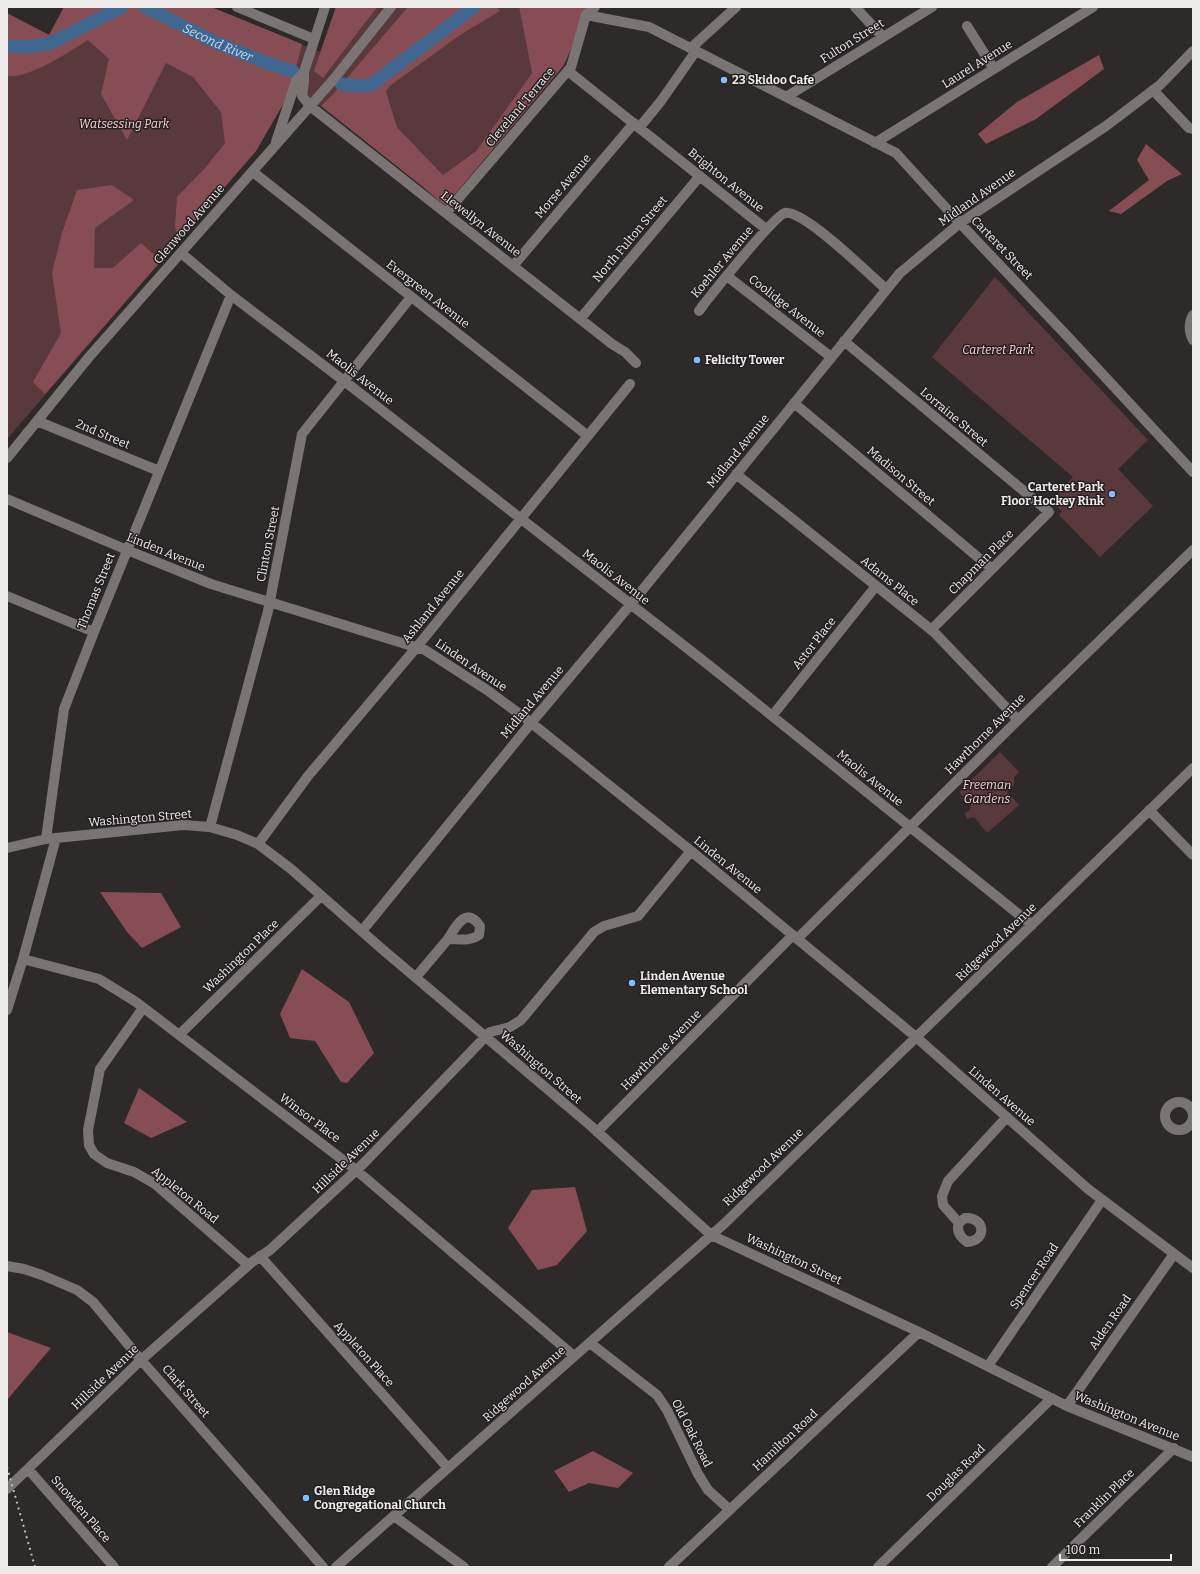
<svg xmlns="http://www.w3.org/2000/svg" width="1200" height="1574" font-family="Bitter,serif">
  <rect width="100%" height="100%" fill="#2f2a2a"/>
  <path fill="#5a393d" d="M64,7H211L320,52L336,7H519L532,73L476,151L443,175L397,127L386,91L336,92L321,106L289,94L256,151L7,439V13L49,35Z
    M995,277L1148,440L1118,469L1153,506L1100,557L1059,515L1062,511L1051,502L1073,477L932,357Z
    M1000,752L1019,772L1014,777V785L1007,792L1019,805L987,833L974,817L967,819L965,813L970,810L971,804L959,792Z"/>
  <path fill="#874d55" d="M64,7H211L302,44L289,94L256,151L179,240L175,227L177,197L205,168L225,143L221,112L193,77L166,63L127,140L101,94L109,59L88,40C69,52 29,79 7,76V13L49,35Z
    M336,7H377L323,78L314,71Z
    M408,7H497L500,11L460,35L391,85L386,91L397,127L443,175L476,151L532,73L519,7H589L564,65L445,206L423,187L321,106L335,92Z
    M1099,55L1104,69L1036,119L986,144L978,134L1017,102Z
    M1146,144L1182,174L1167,181L1121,214L1109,211L1149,180L1137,160Z
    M112,185L134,200L95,228L94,268H113L141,243L161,261L45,394L33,382L61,333L52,273L62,233L77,190Z
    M100,892L161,893L181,927L142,948L127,932Z
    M302,969L349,1002L374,1053L347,1083L341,1082L315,1041L290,1038L280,1014Z
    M139,1088L187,1122L151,1138L124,1123Z
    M575,1187L587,1231L557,1265L538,1270L508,1228L532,1190Z
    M7,1332L51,1348L7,1400Z
    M593,1451L633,1473L618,1488L589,1483L569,1492L554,1471Z"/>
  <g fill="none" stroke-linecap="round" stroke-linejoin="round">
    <g stroke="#3f678f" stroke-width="13">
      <path id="s1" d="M145,7L215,42L267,63L293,71"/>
      <path d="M7,46L29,47L51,43L122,7"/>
      <path d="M341,84L357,86L371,85L474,7"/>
    </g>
    <path stroke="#7a7475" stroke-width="10" d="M237,7L314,39
      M855,7L883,37
      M586,15L649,27L896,153L956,219L1069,338L1193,472
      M967,26L994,69
      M691,48L736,7
      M568,71L766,229
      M304,72V82L302,96L310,106L612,344L625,352L636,363
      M1153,90L1189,128L1193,129
      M786,97L932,7
      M639,128L661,101L696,51
      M276,142L296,81L304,72L325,7
      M875,143L1093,7
      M253,172L588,436
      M446,213L571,67L586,15L595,7
      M181,253L231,295L352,387L710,666L1032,925
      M513,266L634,123
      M727,276L831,357
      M699,311L704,304C715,290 775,215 785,213C803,209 870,275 886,289
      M1193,315C1188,324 1189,332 1193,340
      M580,319L700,176
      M844,341L1049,512L931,630
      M794,403L992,569
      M37,421L159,471
      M7,458L89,357L333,80L391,7
      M736,474L934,632L1018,720
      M7,499L127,550L211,584L425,650L487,690L529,721L691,851L916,1037L1088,1189L1193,1268
      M7,596L94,632
      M772,716L876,586
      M1149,810L1193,855
      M210,827L268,611L302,434L411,297
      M46,839L64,709L94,632L231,295
      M258,844L308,776L416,648L630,384
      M7,848L46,839L183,825L210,827L237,835L258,844L291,869L382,949L591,1126L711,1235L919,1332L1067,1406L1193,1457
      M362,931L531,723L631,604L900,273L960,223L1106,126L1160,85L1193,51
      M797,939L1018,720L1193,550
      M23,959L99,979L136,1002L356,1170L574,1356
      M416,977L448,939C459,939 469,942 479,935L480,926C466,906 456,926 448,939
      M143,1008L100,1069L88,1130L89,1145L94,1154L107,1163L134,1172L155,1184L248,1265
      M7,1010L23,959L56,838
      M179,1035L321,896
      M1165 1116a14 14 0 1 1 28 0a14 14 0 1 1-28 0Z
      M597,1132L793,935
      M965,1218C986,1217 987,1241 967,1242C960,1237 956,1231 959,1223Z
      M959,1223L943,1205L942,1196L948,1181L1007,1117
      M260,1256L448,1468
      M7,1266L24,1269L42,1275L77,1290L93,1302L141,1360L323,1567
      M590,1343L657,1395L667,1410L698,1474L708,1490L730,1510
      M988,1366L1102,1200
      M1067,1406L1174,1254
      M28,1469L114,1567
      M7,1489L141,1360L252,1262L270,1250L364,1163L490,1032L510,1027L521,1020L594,932L604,926L638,916L691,851
      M394,1516L464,1567
      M336,1567L725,1223L1193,768
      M669,1567L919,1332
      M878,1567L1052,1398
      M1052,1567L1174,1448"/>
    <path stroke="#bebbbb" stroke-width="2" stroke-dasharray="2 4" stroke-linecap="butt" d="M7,1467L35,1567"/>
  </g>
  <g fill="#80bdfa" stroke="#252021" stroke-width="1.5">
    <circle cx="724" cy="80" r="4"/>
    <circle cx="697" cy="360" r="4"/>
    <circle cx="1112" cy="494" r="4"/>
    <circle cx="632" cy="983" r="4"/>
    <circle cx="306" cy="1498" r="4"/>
  </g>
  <g text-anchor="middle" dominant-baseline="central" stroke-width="3" stroke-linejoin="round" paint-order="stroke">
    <g font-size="12" fill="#ece9e9" stroke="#252021">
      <text transform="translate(852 41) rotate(-32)">Fulton Street</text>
      <text transform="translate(977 64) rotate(-32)">Laurel Avenue</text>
      <text transform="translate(520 107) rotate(-50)">Cleveland Terrace</text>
      <text transform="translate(726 180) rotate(39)">Brighton Avenue</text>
      <text transform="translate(563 186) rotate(-50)">Morse Avenue</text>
      <text transform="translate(977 197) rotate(-35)">Midland Avenue</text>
      <text transform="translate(189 224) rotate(-49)">Glenwood Avenue</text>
      <text transform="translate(481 224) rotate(38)">Llewellyn Avenue</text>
      <text transform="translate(630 239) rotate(-50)">North Fulton Street</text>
      <text transform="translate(1002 248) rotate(46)">Carteret Street</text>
      <text transform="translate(722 262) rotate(-50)">Koehler Avenue</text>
      <text transform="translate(428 294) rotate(38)">Evergreen Avenue</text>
      <text transform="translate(787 306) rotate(38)">Coolidge Avenue</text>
      <text transform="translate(360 377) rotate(38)">Maolis Avenue</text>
      <text transform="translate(954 417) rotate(40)">Lorraine Street</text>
      <text transform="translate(103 434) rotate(23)">2nd Street</text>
      <text transform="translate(738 451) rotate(-51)">Midland Avenue</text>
      <text transform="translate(901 476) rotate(40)">Madison Street</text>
      <text transform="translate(268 544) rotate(-79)">Clinton Street</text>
      <text transform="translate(166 552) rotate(22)">Linden Avenue</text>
      <text transform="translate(981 562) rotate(-45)">Chapman Place</text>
      <text transform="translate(616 577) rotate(38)">Maolis Avenue</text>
      <text transform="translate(890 581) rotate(39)">Adams Place</text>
      <text transform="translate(96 591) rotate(-68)">Thomas Street</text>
      <text transform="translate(433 606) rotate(-51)">Ashland Avenue</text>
      <text transform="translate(814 643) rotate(-52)">Astor Place</text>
      <text transform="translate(471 665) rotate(34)">Linden Avenue</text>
      <text transform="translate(532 702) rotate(-50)">Midland Avenue</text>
      <text transform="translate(985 734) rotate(-45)">Hawthorne Avenue</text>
      <text transform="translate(870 778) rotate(39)">Maolis Avenue</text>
      <text transform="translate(140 818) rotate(-5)">Washington Street</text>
      <text transform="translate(728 865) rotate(39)">Linden Avenue</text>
      <text transform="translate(996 942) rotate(-44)">Ridgewood Avenue</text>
      <text transform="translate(241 956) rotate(-44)">Washington Place</text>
      <text transform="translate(661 1050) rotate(-45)">Hawthorne Avenue</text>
      <text transform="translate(541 1067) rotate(41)">Washington Street</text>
      <text transform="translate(1002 1096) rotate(41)">Linden Avenue</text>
      <text transform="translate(310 1118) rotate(37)">Winsor Place</text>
      <text transform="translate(346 1161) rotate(-44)">Hillside Avenue</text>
      <text transform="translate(763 1167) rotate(-44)">Ridgewood Avenue</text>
      <text transform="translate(185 1195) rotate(39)">Appleton Road</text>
      <text transform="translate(794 1259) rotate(25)">Washington Street</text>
      <text transform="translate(1034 1276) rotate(-56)">Spencer Road</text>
      <text transform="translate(1110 1322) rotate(-55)">Alden Road</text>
      <text transform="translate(364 1354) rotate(48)">Appleton Place</text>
      <text transform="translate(105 1377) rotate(-44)">Hillside Avenue</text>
      <text transform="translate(524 1384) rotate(-42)">Ridgewood Avenue</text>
      <text transform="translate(186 1391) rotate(49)">Clark Street</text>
      <text transform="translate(1127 1416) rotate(22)">Washington Avenue</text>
      <text transform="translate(692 1433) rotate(63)">Old Oak Road</text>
      <text transform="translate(785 1440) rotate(-43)">Hamilton Road</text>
      <text transform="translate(956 1473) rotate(-44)">Douglas Road</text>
      <text transform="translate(1104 1498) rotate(-44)">Franklin Place</text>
      <text transform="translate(81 1509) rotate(49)">Snowden Place</text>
    </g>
    <g font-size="12" font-weight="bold" fill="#ece9e9" stroke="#252021" text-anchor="start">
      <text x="732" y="80">23 Skidoo Cafe</text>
      <text x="705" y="360">Felicity Tower</text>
      <text x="1104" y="487" text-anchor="end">Carteret Park<tspan x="1104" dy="14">Floor Hockey Rink</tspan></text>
      <text x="640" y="976">Linden Avenue<tspan x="640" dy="14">Elementary School</tspan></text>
      <text x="314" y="1491">Glen Ridge<tspan x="314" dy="14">Congregational Church</tspan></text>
    </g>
    <g font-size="12" font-style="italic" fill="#f6d0d3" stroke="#252021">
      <text x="124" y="124">Watsessing Park</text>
      <text x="998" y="350">Carteret Park</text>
      <text x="987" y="785">Freeman<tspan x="987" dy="14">Gardens</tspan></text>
    </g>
    <g font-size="13" font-style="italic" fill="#c3dbf5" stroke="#252021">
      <text stroke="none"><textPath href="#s1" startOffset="81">Second River</textPath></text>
    </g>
  </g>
  <rect width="1200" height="1574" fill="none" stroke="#ece9e9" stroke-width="16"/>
  <path d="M1060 1554v6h111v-6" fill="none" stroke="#ece9e9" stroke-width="2"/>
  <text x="1066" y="1554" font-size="12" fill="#ece9e9" stroke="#252021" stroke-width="3" paint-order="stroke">100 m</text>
</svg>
